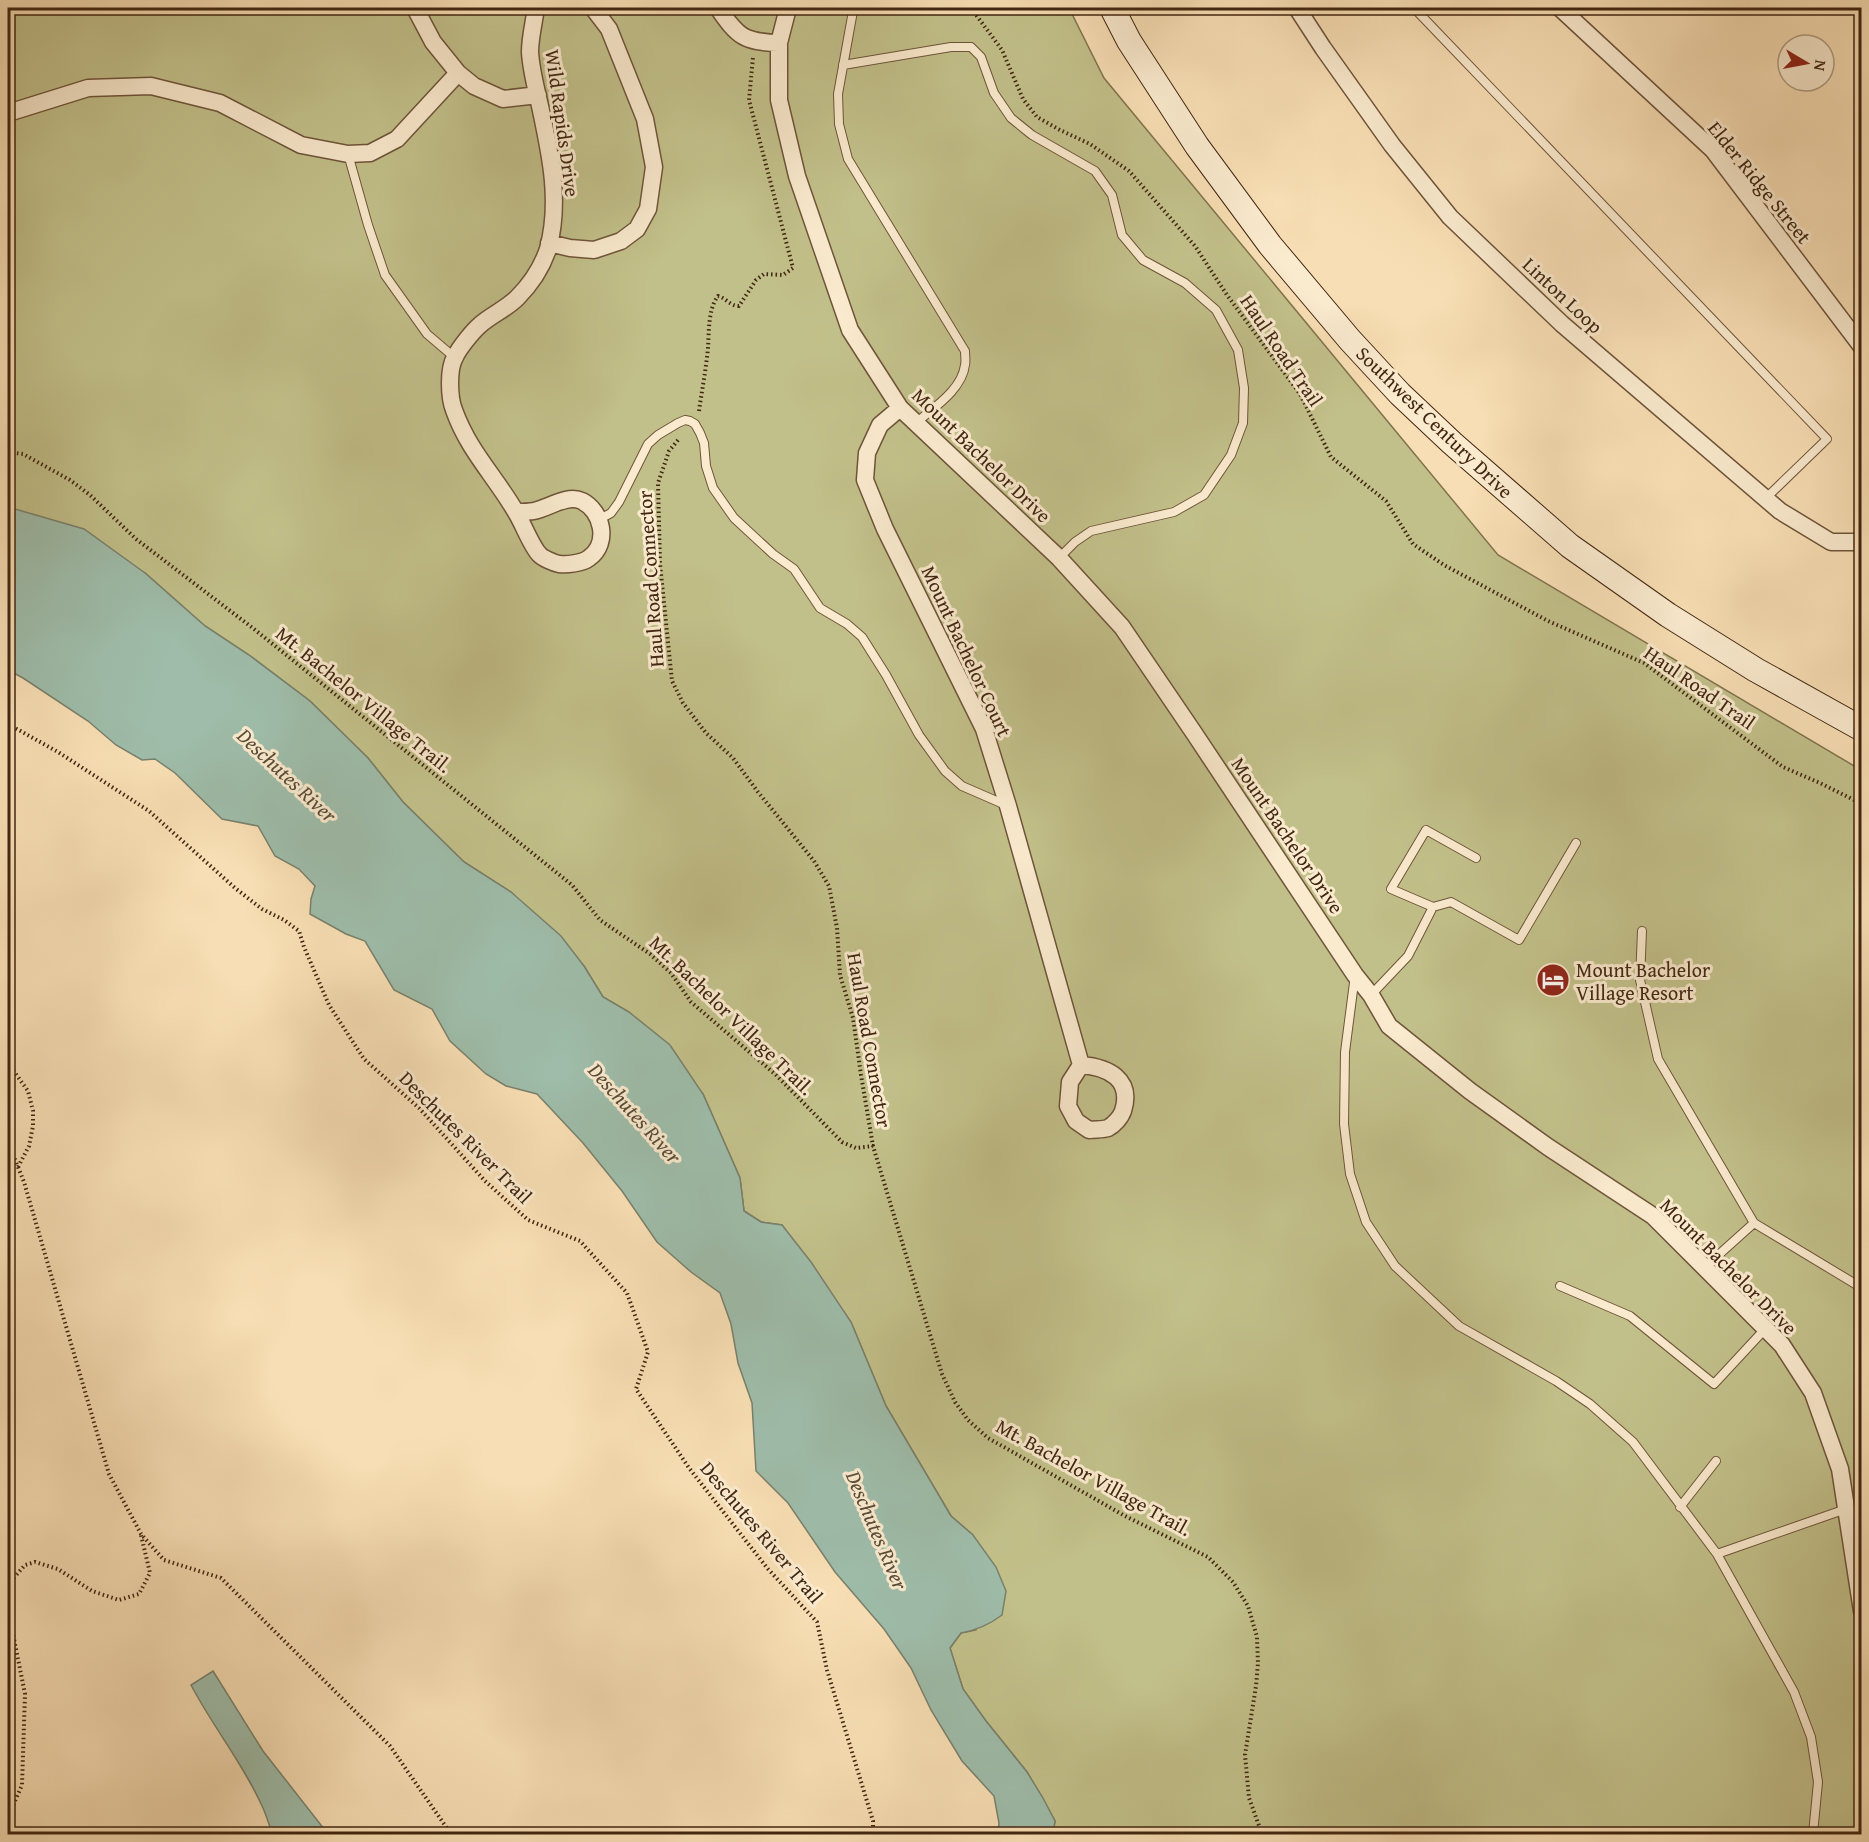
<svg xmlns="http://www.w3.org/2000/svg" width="1869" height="1842" font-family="'Gentium Book Plus',serif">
  <rect width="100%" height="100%" fill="#f8deb4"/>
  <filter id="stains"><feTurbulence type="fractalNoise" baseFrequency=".00333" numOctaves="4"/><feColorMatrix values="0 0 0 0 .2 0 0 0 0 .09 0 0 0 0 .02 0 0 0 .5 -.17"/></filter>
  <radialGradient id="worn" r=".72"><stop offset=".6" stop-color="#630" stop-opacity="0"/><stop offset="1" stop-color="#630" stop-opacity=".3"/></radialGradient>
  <path fill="#c2c08a" stroke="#82734e" stroke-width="1.5" d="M8,8H1069L1104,78L1498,555L1861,770V1834H1053L1055,1821L1027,1772L986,1721L963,1689L950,1648L961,1633L976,1630L973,1535L951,1516L886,1406L851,1322L782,1225L761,1222L744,1211L740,1178L703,1094L629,1012L603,997L584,966L511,892L464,862L403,802L368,758L310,701L249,655L205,626L145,573L8,507Z"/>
  <path fill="#9ebca9" stroke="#79806c" stroke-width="1.5" d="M8,507L84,529L145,573L205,626L249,655L310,701L368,758L403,802L464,862L511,892L561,936L584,966L603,997L629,1012L670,1045L703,1094L740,1178L744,1211L761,1222L782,1225L811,1262L851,1322L886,1406L951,1516L973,1535L996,1567L1006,1591L1002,1615C989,1625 977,1630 961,1633L950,1648L963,1689L986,1721L1027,1772L1043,1798L1055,1821L1053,1834H998L999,1823L994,1796L962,1761L931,1710L911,1668L884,1629L835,1572L788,1503L756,1471L752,1403L738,1363L731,1324L720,1293L691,1272L657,1242L622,1191L583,1143L537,1094L506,1086L486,1074L450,1041L432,1009L394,990L365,941L346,934L310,914L311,899L315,886L299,869L275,856L258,826L222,819L175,773L155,759L142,760L116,745L88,721L23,678L8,670Z
    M213,1671L263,1751L328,1834H273C269,1826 267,1817 263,1808C244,1765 213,1727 191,1685Z"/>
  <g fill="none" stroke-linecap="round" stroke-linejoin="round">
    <defs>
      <path id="lane" d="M1414,8L1827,439L1765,499
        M853,11L838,94L839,124L848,159L965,351C965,355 966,361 965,365C962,390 933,408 916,423
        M843,65L951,47H971L981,57L994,93L1011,118L1032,135L1095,171L1112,195L1122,235L1143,260L1185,283L1216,310L1238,350L1244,388L1243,423L1231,455L1204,495L1174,512L1091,531L1075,542L1059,558
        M348,154L368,225L385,275L427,334L454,357
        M600,519L611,513L619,502L648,444L658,435L678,423L685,420L690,421L695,424L700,433L704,443L706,466L713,488L734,518L773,554L794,569L820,608L847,624L862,637L886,675L919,735L945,771L962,786L1008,806
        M1433,907L1451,902L1519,940L1576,843
        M1642,931L1640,980L1658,1059L1754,1223L1705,1267
        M1355,975L1345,1052L1344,1124L1350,1174L1366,1222L1395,1266L1459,1326L1556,1381L1590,1404L1633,1442L1717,1554L1794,1692L1811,1737L1818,1782L1813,1834
        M1371,995L1408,956L1433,907L1391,889L1426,830L1476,858
        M1754,1223L1862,1288
        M1560,1286L1630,1316L1714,1384L1765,1329
        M1680,1507L1716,1461
        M1717,1554L1846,1509"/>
      <path id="street" d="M415,8L433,42L458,73L474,86L503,99L538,95
        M718,8C738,37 744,42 779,43
        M788,8L779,43V100L797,176L850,330L900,408L1059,558L1122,627L1194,733L1355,975L1371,995L1389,1026L1470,1091L1548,1147L1653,1216L1782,1345L1813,1393L1840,1469L1862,1611
        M1297,8L1323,48L1392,145L1450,217L1562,324L1780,511L1831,542H1862
        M1560,8L1713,150L1862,347
        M8,113L88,88L151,86L220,103L301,145L348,154L370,153L397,139L458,73
        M549,243L570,248L594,250L621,241L637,229L648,209L654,167L645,119L609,29L593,8
        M900,408L880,425L867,453L865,480L885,529L984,729L1008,806L1081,1065L1070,1082L1068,1106L1076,1121L1089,1130C1095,1129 1103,1130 1108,1128C1114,1125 1121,1117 1123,1111C1133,1079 1108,1067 1081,1065
        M516,512C522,512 529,512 534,511C549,508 567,494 582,501C602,511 610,543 589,558C583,563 567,565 559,564C554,563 542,558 539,554C532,547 523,524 517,514C496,477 469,452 454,410C449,397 448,369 455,357C459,348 473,331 480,325C491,315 506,309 517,298C530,285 542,267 548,249C561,201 550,153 540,106C536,88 531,70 530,52C530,38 534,22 536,8"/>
      <path id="secondary" d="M1112,8L1129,41L1197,146L1270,245L1350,340L1400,394L1452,443L1570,546L1668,615L1756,670L1862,729"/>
    </defs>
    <use href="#lane" stroke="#6f543a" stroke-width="10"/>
    <use href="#street" stroke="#6f543a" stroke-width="19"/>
    <use href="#secondary" stroke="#412611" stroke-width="26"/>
    <path stroke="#412611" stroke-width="4" stroke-dasharray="1.5 3" stroke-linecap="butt" d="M971,8L1002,50L1023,99L1037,117L1060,130L1090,144L1129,171L1195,246L1227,295L1300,394L1331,457L1386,501L1413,544L1444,565L1548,621L1644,663L1783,767L1820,783L1862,804
      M699,411C702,390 706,369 708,348C709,332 708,309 718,296C726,298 730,306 739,306L756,280L764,274L783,275L793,268L749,100L753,57
      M678,440L669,451L658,483L660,564L672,681L683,703L706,733L733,758L758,792L814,861L829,886L837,928L840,975L853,1018L861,1075L873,1146
      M8,452L23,454L70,480L90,495L136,539L254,629L572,885L600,920L650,954L671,973L691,1002L775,1074L842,1142L856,1148L873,1146L942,1374L955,1402L968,1420L988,1438L1125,1516L1208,1557L1233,1582L1248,1606L1257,1637L1258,1663L1256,1686L1245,1755L1249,1798L1262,1834
      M8,724L58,752L149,811L235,888L262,909L284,920L299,931L304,947L329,1005L364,1059L419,1108L485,1181L528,1220L580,1241L627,1293L648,1352L636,1389L689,1468L768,1569L817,1622L827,1670L873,1821V1834
      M8,1063L28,1091L33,1111V1126L29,1146L18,1167
      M8,1142L24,1182L109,1474L141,1534L164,1560L221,1578L390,1746L451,1834
      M8,1599L10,1582L25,1565L35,1562L58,1569L92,1591L119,1600L139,1594L150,1573L141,1535
      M8,1609L25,1694L22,1785L8,1817"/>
    <use href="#lane" stroke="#faeace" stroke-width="8"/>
    <use href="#street" stroke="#faeace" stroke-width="16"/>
    <use href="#secondary" stroke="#faeace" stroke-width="24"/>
  </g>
  <defs>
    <symbol id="hotel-disc" viewBox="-11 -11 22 22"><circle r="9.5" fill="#8f2418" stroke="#faeace"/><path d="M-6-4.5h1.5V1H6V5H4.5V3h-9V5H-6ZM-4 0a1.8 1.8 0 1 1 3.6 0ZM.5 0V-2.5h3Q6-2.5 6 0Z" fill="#fff"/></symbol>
  </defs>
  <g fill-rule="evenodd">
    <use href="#hotel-disc" x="1534" y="961" width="38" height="38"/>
  </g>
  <g text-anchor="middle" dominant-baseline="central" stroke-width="6" stroke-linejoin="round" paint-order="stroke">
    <g font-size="20" fill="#412611" stroke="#faeace">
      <text transform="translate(563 123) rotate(82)">Wild Rapids Drive</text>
      <text transform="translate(1760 182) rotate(51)">Elder Ridge Street</text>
      <text transform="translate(1563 295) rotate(43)">Linton Loop</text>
      <text transform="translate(1282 350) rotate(56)">Haul Road Trail</text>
      <text transform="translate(1435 422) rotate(44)">Southwest Century Drive</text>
      <text transform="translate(982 455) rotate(44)">Mount Bachelor Drive</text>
      <text transform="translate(650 579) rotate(-94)">Haul Road Connector</text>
      <text transform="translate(967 651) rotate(65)">Mount Bachelor Court</text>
      <text transform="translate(1700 687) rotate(35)">Haul Road Trail</text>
      <text transform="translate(364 699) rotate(39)">Mt. Bachelor Village Trail.</text>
      <text transform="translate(1288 835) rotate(56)">Mount Bachelor Drive</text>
      <text transform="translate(732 1015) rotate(44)">Mt. Bachelor Village Trail.</text>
      <text transform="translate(870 1040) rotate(80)">Haul Road Connector</text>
      <text transform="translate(466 1137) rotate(45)">Deschutes River Trail</text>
      <text transform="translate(1729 1266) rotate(45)">Mount Bachelor Drive</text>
      <text transform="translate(1094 1477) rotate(29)">Mt. Bachelor Village Trail.</text>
      <text transform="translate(762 1532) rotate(50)">Deschutes River Trail</text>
    </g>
    <g font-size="20" fill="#412611" stroke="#faeace" text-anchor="start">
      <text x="1576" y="969">Mount Bachelor<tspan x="1576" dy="23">Village Resort</tspan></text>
    </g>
    <g font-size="21" font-style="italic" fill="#584c37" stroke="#faeace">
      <text transform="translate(287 775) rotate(43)">Deschutes River</text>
      <text transform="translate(635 1113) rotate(48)">Deschutes River</text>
      <text transform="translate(877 1530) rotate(67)">Deschutes River</text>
    </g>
  </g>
  <rect width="1869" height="1842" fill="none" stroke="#f8deb4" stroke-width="30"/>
  <rect x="9" y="9" width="1851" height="1824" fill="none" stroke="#412611" stroke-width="3"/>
  <rect x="15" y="15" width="1839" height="1812" fill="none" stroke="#412611" stroke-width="1.5"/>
  <g transform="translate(1806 63) rotate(100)"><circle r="28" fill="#faeace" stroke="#b09c82" stroke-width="1.5"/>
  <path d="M0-4.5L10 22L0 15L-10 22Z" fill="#8f2418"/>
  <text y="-9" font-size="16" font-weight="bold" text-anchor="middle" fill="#412611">N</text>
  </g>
  <rect width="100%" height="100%" filter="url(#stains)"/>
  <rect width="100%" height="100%" fill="url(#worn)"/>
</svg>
